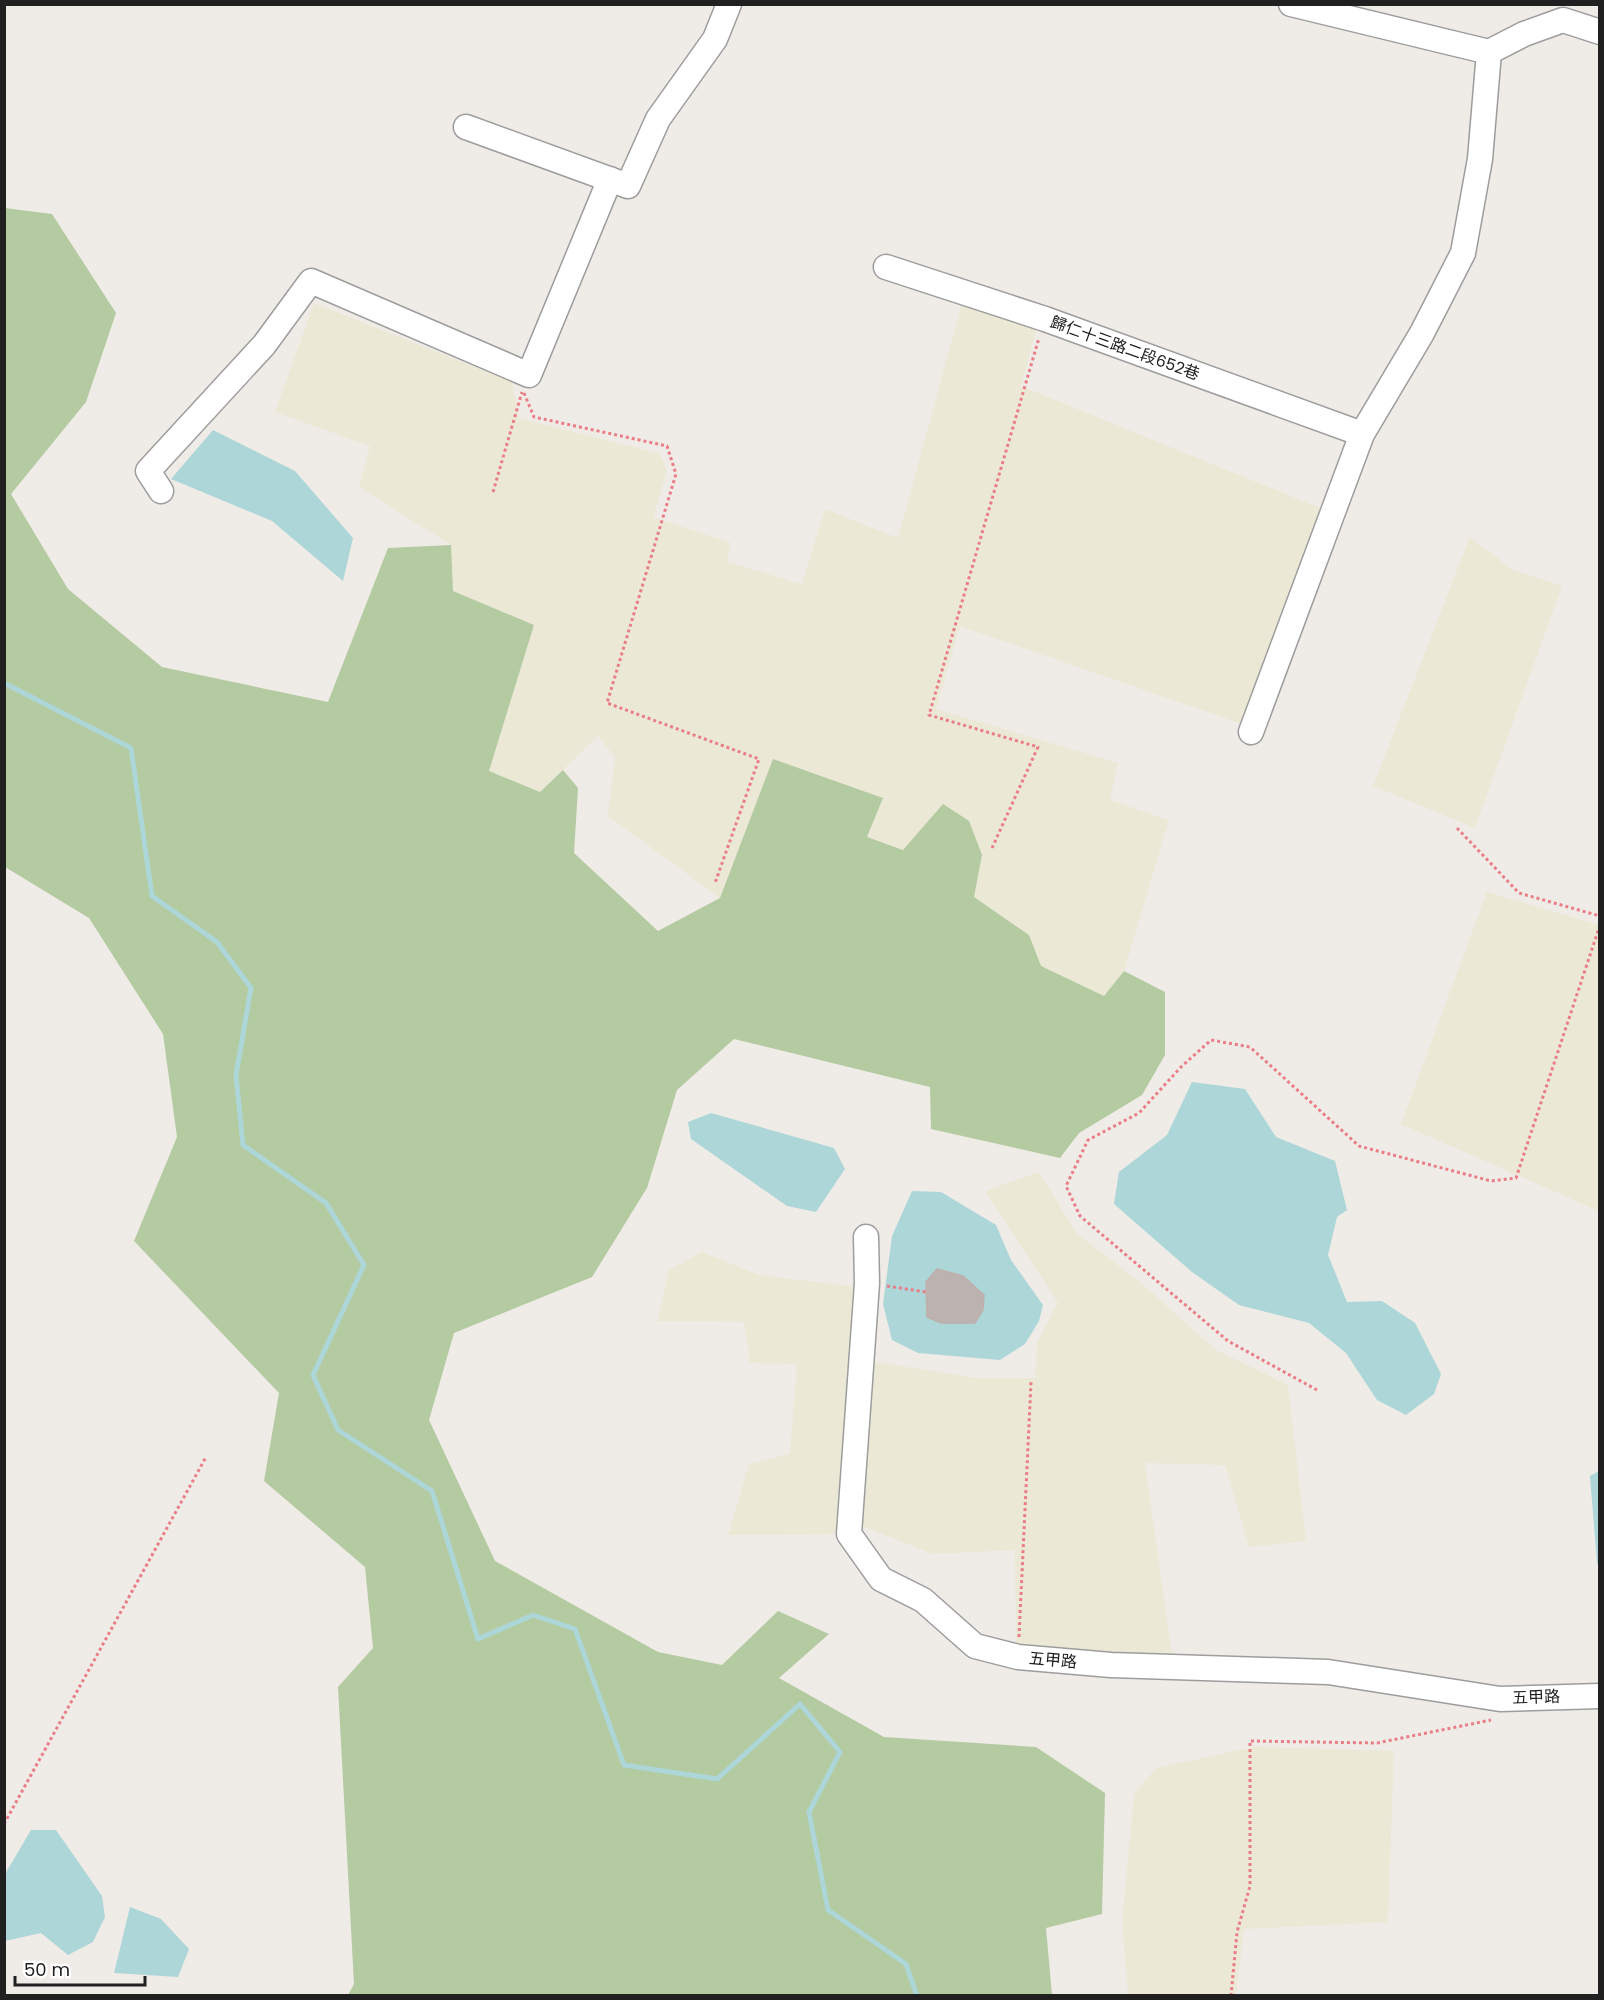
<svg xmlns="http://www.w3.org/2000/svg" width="1604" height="2000" font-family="Poppins,'Noto Sans TC',sans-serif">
  <rect width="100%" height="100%" fill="#efebe7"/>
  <path fill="#ebe9d5" d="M314,303L512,382L519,418L660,454L667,471L653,517L731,543L727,562L802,584L825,509L898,538L962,303L1038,324L1021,386L1320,508L1245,725L960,626L936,709L1118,763L1110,800L1169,820L1124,971L1104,996L1040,966L1029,935L974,897L982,855L904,850L867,837L883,798L773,759L720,898L608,816L615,757L598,736L540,792L489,771L534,625L453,591L451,545L359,487L370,446L275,412Z
    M1470,537L1513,570L1562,586L1475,828L1373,786Z
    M1487,892L1599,925V1211L1401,1124Z
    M1039,1172L1077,1234L1140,1282L1216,1350L1288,1385L1306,1541L1249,1547L1225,1465L1145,1463L1172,1655L1016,1647L1015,1550L933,1554L864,1527L831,1534L728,1535L749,1464L790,1454L797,1364L750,1363L744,1322L657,1321L669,1270L702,1252L759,1275L857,1287L850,1358L975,1378H1035L1037,1342L1058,1303L985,1191Z
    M1254,1747L1394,1751L1388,1922L1244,1929L1236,1995H1128L1122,1922L1134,1794L1156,1768Z"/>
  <path fill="#b4caa1" d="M5,208L52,214L116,313L86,402L11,494L68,589L162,667L328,702L388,548L451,545L453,591L534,625L489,771L540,792L563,770L578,788L574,853L658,931L720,898L773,759L883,798L867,837L903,850L943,804L969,821L982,855L974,897L1029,935L1041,966L1104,996L1124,971L1165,992V1055L1142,1095L1079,1133L1060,1158L931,1129L930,1087L734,1039L677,1090L647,1188L592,1277L454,1333L429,1420L495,1561L658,1652L722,1665L778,1611L829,1634L779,1678L884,1737L1036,1747L1105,1793L1102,1914L1046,1928L1052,1995H348L354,1984L338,1687L373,1648L365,1567L264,1481L279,1393L134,1241L177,1137L163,1034L89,918L5,867Z"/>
  <path fill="#add6d8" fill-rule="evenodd" d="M213,430L295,471L353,538L343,581L272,521L171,479Z
    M1192,1082L1245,1089L1276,1137L1335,1161L1347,1210L1337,1217L1328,1255L1347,1302L1382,1301L1415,1323L1441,1374L1434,1394L1406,1415L1377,1400L1346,1353L1309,1323L1239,1305L1192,1272L1114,1204L1119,1172L1167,1135Z
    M711,1113L834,1148L845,1169L816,1212L787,1206L691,1139L688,1122Z
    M912,1191L941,1192L996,1225L1011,1260L1043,1305L1039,1321L1025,1344L1000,1360L918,1353L892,1340L883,1304L892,1236ZM937,1269L963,1276L984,1295L983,1310L975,1323H941L927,1316L926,1282Z
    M1599,1471V1566L1597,1563L1590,1476Z
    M31,1830H56L102,1896L105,1917L93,1942L68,1955L41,1933L5,1941V1874Z
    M130,1907L161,1919L189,1949L178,1977L114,1973Z"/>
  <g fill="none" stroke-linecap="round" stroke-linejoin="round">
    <path stroke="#add6d8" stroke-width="5" d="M4,683L131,748L152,896L217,942L251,988L236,1075L243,1145L326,1203L364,1265L313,1375L338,1430L432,1491L478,1639L533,1615L575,1629L624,1765L717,1779L800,1704L840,1752L809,1812L828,1910L906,1964L917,1996"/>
  </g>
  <path fill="#bcb3b0" stroke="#bfb0ab" stroke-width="1.5" d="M937,1269L963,1276L984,1295L983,1310L975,1323H941L927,1317L926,1282Z"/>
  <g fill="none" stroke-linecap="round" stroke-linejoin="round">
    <defs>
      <path id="minor" d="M1291,4L1489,52L1524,34L1563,20L1600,32
        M466,127L628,186L658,119L715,39L729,4
        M886,267L1045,319L1362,434L1422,333L1463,253L1480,159L1489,52
        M161,491L148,471L264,345L311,281L529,375L610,179
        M1251,732L1362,434
        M866,1237L867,1283L849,1534L881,1579L923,1600L975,1646L1018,1657L1111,1665L1328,1672L1500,1699L1600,1696"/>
    </defs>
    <use href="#minor" stroke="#9d9d9d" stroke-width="27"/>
    <path stroke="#ea7d86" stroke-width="3" stroke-dasharray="3 3" stroke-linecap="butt" d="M524,393L534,417L667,446L676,474L607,703L759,759L715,883
      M493,492L522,392
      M1457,828L1519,893L1600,916
      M992,848L1038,747L929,715L1039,338
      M887,1286L926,1292
      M1317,1390L1228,1341L1080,1216L1066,1186L1088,1140L1139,1113L1181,1067L1211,1040L1250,1047L1359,1146L1491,1181L1516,1178L1600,925
      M1019,1637L1031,1382
      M4,1824L206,1457
      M1231,1996L1237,1932L1250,1886V1741L1377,1743L1491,1720"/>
    <use href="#minor" stroke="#fff" stroke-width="24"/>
  </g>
  <g text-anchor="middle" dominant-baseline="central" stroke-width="4.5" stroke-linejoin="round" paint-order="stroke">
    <g font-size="16" fill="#202020" stroke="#fff">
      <text transform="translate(1125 348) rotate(20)">歸仁十三路二段652巷</text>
      <text transform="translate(1053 1660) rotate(5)">五甲路</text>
      <text transform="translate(1536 1697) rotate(-2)">五甲路</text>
    </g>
  </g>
  <rect width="1604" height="2000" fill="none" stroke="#202020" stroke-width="12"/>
  <path d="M15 1976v9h130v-9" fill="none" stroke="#202020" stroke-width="3"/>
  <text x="24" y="1976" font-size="18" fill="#202020" stroke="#ffffff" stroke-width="4.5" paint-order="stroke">50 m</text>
</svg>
